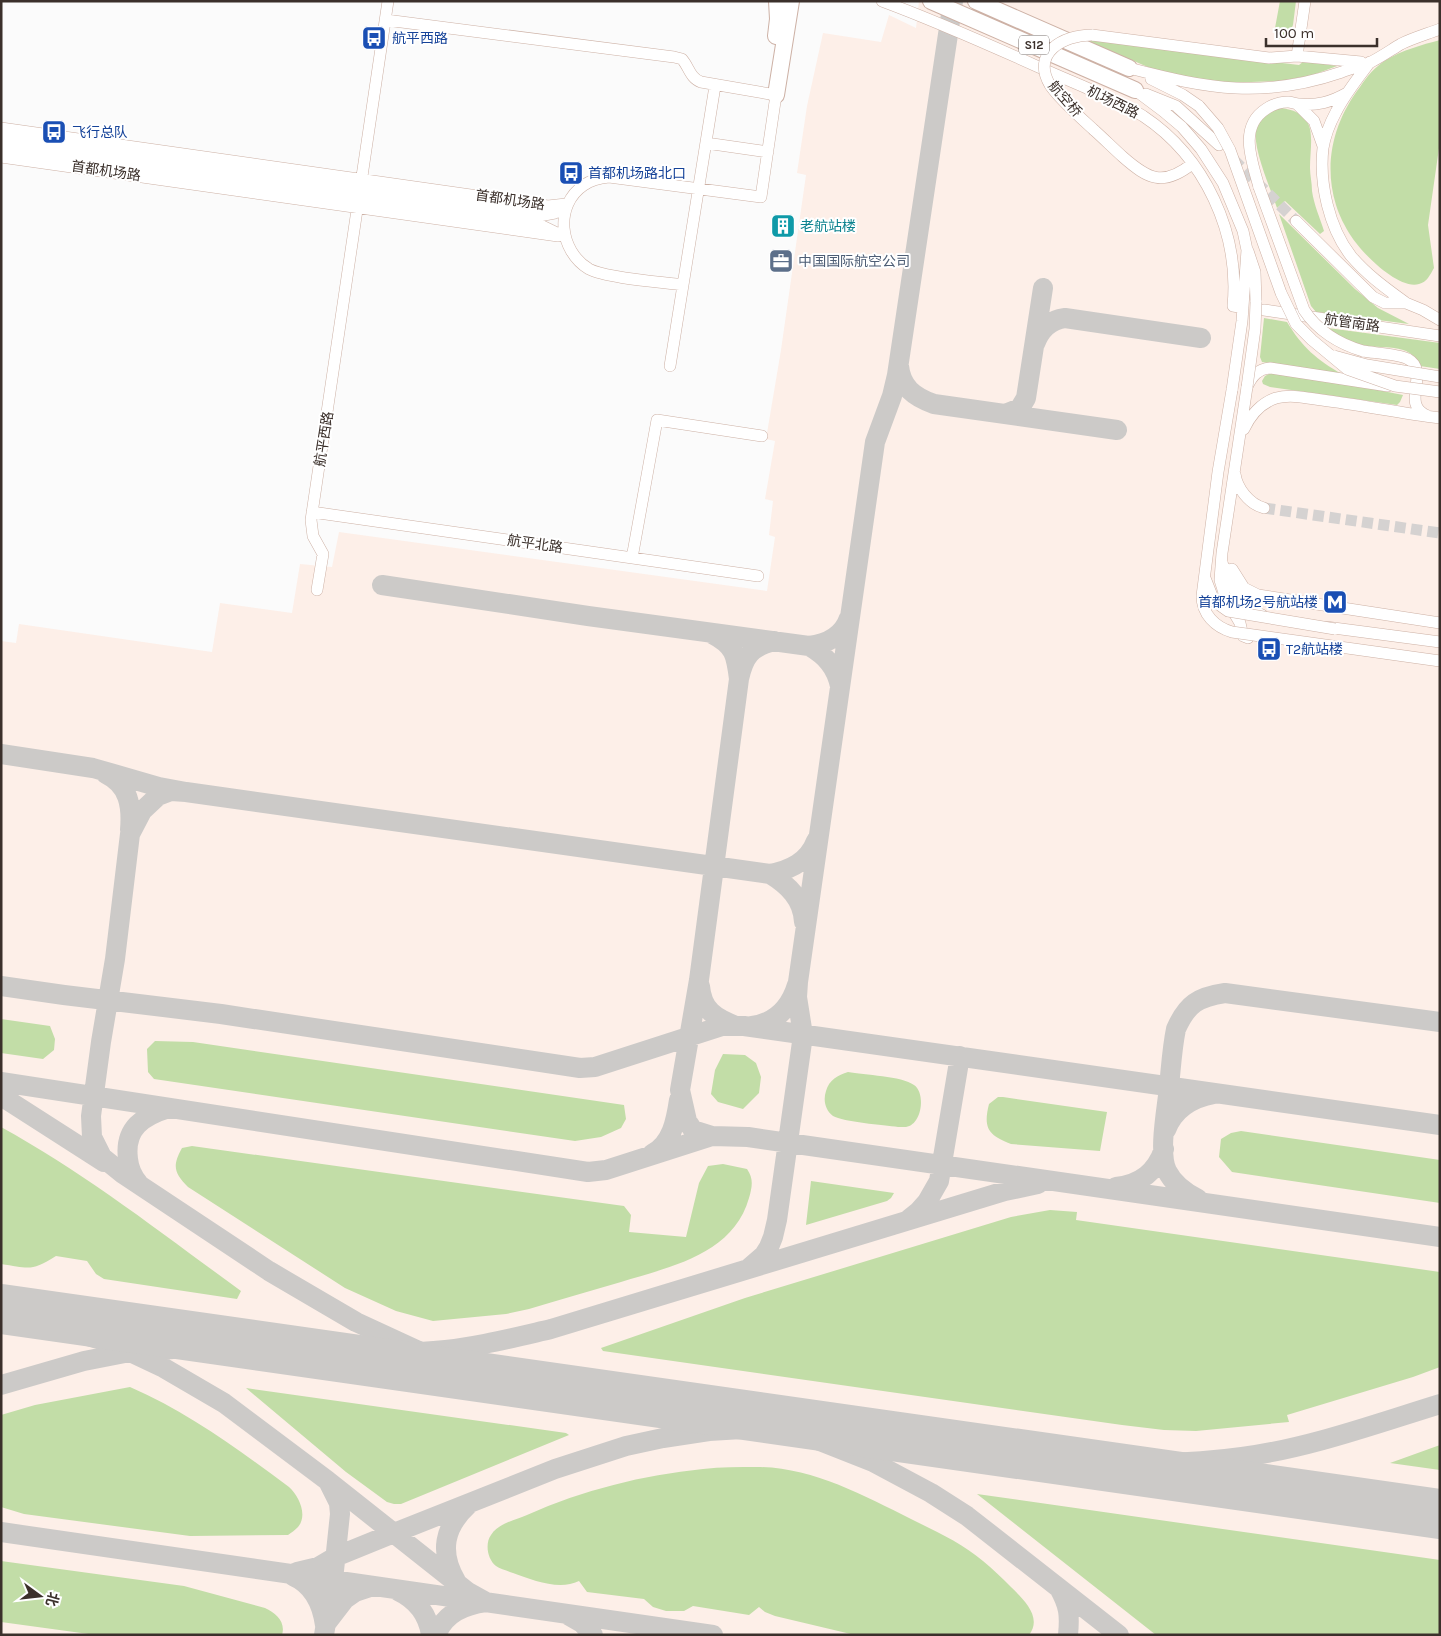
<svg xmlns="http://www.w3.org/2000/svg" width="1441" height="1636" font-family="Karla,'Noto Sans SC',sans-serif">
  <rect width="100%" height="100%" fill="#fbfbfb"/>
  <path fill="#fdefe8" d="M919,1H1440V1635H1V641L16,643L19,624L212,652L220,603L292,613L300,564L332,567L339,532L767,591L775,537L769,535L773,501L765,499L775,441L766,439L781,350L806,175L797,173L807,106L823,33L881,42L889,15L916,28Z"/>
  <path fill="#c2dda7" d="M1280,1H1296L1293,25L1288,36L1279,39L1275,28Z
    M1083,39L1299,65L1304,61L1337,66L1313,75L1280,81L1222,83L1157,71Z
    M1440,40V141L1428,225L1434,268C1430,275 1427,282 1419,284C1398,290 1361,252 1351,236C1345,227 1339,215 1336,205C1323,163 1334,121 1360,87C1367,76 1375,67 1386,60C1403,50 1421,45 1440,40Z
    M1281,108C1320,113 1310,140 1310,168C1310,175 1312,183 1312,191C1314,205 1320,218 1324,231L1320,234L1285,201L1277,208C1271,189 1250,144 1257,126C1261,115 1271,111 1281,108Z
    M1279,214L1355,289L1378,308L1409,324L1316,312L1311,306Z
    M1264,318L1287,322C1302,347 1317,360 1342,374L1262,362L1260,357Z
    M1328,328L1440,343V369L1420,366C1411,341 1380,350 1360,345C1349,343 1337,335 1328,328Z
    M1271,373L1347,384L1403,395L1400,402L1397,405L1270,387L1263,384L1262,381L1265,376Z
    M1,1019L50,1026L55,1039L54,1050L43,1059L1,1053Z
    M155,1041L193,1042L624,1105L626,1119L621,1128L601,1137L575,1141L154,1079L148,1072L147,1049Z
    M723,1054L745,1055L756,1063L761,1077L759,1093L743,1109L718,1102L711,1094L715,1070Z
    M848,1072C864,1075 902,1076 914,1085C926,1093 922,1125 906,1127C905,1127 898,1127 898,1127C884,1125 843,1122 833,1116C825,1110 823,1100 826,1091C829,1080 838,1075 848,1072Z
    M998,1097H1003L1107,1112L1100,1151L1011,1144C988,1135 983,1128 989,1104Z
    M1,1127C85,1173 164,1235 241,1291L237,1299L104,1279L96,1274L87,1261L56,1256C31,1272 29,1268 1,1264Z
    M1241,1131L1440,1160V1203L1232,1172L1219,1157L1221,1139L1231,1133Z
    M192,1146L624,1206L631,1215L629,1232L686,1237L699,1183L708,1166L723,1164L747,1169C754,1179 752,1187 749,1198C733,1255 669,1267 621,1282C590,1291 559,1300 529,1309L506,1314L433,1321L396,1311L345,1288L188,1187C174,1173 172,1166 182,1148Z
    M811,1181L894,1193L891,1198L887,1201L806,1225Z
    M1050,1210L1077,1212L1076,1220L1440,1272V1367L1413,1377L1287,1415L1289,1422L1196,1431L1164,1430L1122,1425L603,1351L601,1348L745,1298L1011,1217Z
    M130,1387C188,1412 239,1450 289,1487C299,1496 308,1515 298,1527C295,1530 291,1533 288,1535L190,1536L24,1514L1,1507V1415L35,1405Z
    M246,1388L566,1433L569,1435L401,1504H394L387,1502L346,1472Z
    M1440,1445V1470L1390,1463Z
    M757,1467C811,1467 863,1495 911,1519C935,1531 962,1543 983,1561C993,1569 1002,1578 1011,1587C1023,1599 1043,1617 1029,1635H855L775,1616L765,1612L759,1607L749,1615L693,1606L684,1611H666L653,1607L644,1599L587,1592L579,1581C559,1591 533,1580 513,1573C508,1571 500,1569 496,1566C487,1559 485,1543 491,1535C498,1523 516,1520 527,1515C583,1490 643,1475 703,1469C721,1467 739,1467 757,1467Z
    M977,1494L1440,1560V1635H1156Z
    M1,1561L184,1586L265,1608C276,1613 286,1622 282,1635H96L1,1622Z"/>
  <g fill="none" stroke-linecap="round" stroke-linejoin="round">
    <path stroke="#cccac8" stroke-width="20" d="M1035,344C1040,330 1049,320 1065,318L1201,338
      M899,366C901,387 914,397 934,404L1117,430
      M1005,414L1020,408L1026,398L1043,288
      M382,585L588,616L809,646C826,644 843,636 849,618
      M712,634C735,646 736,655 739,679C744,656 751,647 774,641
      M809,646C826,656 836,667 840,686
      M1,754L93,768L159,787L186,792L770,874C788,885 803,899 804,922
      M106,774C129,785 132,806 130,830
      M186,792L171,791L158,796L142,811L130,834L115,959L101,1042L91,1116L92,1137L102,1157L123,1174L269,1271L356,1322L421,1352L542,1386
      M770,874C790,870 808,862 816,841
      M1,986L64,995L221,1014L580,1068L595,1067L722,1026H744L1440,1125
      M700,986C702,1010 715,1018 736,1026
      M752,1026C776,1023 790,1008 797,985
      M1,1082L588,1172L606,1170L712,1136L748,1137L1440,1237
      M1,1096L104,1162
      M1166,1130C1174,1109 1192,1098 1214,1094
      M712,1136L693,1130L687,1121L680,1090L699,980L739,679
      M652,1154C672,1144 676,1120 679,1100
      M139,1184C132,1176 129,1169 128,1159C124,1128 143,1116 169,1108
      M1116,1187C1141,1184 1156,1172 1164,1149
      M1198,1199C1186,1193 1173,1183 1167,1171C1158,1152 1167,1109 1169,1087C1171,1068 1172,1048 1176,1029C1187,1004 1198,997 1225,993L1440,1022
      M909,1219L919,1211L927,1202L939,1181L960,1056
      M749,1268L764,1255L769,1247L773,1237L777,1220L803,1035L797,997L798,982L875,442L892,396L897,375L953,1
      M1,1310L111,1343L164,1368L224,1403L328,1481L468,1592L486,1602C464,1605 445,1613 436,1635
      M280,1349C331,1353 382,1356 434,1351C473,1348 512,1338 551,1329L1005,1191L1038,1184
      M1,1385L84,1361L130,1352L245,1344
      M802,1434L873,1462L931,1493L967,1516L1119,1635
      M1071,1461C1129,1464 1185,1465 1242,1457C1309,1448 1375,1424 1440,1404
      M1,1532L713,1635
      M297,1572L318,1567L335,1557L394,1533L555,1469L626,1446L663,1438L709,1431L779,1427L847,1430
      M293,1576C314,1585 322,1604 325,1625L345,1599L355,1592L373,1586
      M456,1581C439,1552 444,1527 468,1505
      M1059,1588C1069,1606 1070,1615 1068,1635
      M398,1591C417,1600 428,1614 431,1635
      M568,1615L582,1623L593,1635
      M324,1635L333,1580L340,1514L339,1503L329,1483"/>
    <path stroke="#cccac8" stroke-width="50" d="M1,1309L1440,1514"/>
    <path stroke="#d5d2d1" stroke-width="11" stroke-dasharray="11 5.5" stroke-linecap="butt" d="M1233,159L1296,221
      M1264,508L1440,533"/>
    <defs>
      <path id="minor" d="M882,1C936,21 990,45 1043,69C1076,84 1112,97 1143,116C1205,157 1240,233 1233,306L1239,307
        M386,20L674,57L682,59C689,67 690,78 701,82L776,95L761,197L609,177C600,178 591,180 584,185C554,205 559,251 589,269C606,278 661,282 683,285
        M1092,35L1269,58L1297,56L1361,62
        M1297,56L1305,1
        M1370,62C1358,78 1345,94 1336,112C1330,123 1325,136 1323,148C1319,183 1329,228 1351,256C1367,275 1387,289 1406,303
        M1129,68C1209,89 1263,99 1342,72C1352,68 1362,66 1371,62C1381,57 1391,50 1401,44C1413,38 1427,34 1440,29
        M1151,79L1183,95L1199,106
        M1135,90L1163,111L1182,127L1201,149L1223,183L1243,231L1247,250L1242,321L1232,390
        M1146,94L1176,106L1219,145
        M1297,104L1314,121L1323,146
        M1,128L548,206L566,204
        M1094,130C1104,139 1113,148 1123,157C1148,179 1163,187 1192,164
        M1,138L361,189L539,216L555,213L568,204
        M706,143L768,152
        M1,146L536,223L565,237
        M1,157L558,236
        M1259,187C1252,161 1238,127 1266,109C1272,105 1280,102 1288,102C1292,102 1295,104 1299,104C1317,106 1331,102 1347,93
        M1296,221L1373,297L1385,303H1406L1423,310L1440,320
        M1248,251L1255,272L1256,302
        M1264,310L1440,336
        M1363,351C1375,353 1398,354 1408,359C1431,372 1399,405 1428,416
        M670,366L715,86
        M1244,429C1250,416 1261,403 1276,398C1291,394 1307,398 1322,400C1361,405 1400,413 1440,418
        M1235,474C1237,488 1249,504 1264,508
        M312,512L758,576
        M632,558L657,420L762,436
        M1223,565L1240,601L1249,609L1262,615
        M1232,569L1244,588L1258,595L1440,623
        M317,590L323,554L313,536L311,520L388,1
        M1326,627L1440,642
        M1248,638L1243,636L1240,623L1226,599L1220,580L1222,553L1247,387C1252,376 1258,369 1270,368L1388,386"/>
      <path id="highway" d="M931,1L1135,90
        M976,1L1129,68
        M776,36L778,19L777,1
        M776,95L791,1"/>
    </defs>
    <use href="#minor" stroke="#cdb1a5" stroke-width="12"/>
    <use href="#highway" stroke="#cdb1a5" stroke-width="18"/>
    <use href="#minor" stroke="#fff" stroke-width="11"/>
    <use href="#highway" stroke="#fff" stroke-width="16"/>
    <defs>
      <path id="minor-bridge" d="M1092,35C1063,35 1031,53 1050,85C1058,98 1082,119 1094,130
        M1199,106L1218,128L1230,150L1281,293L1296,324L1312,340L1347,369L1395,386L1440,392
        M1259,187L1304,310C1317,330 1339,344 1363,351
        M1334,356L1367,365L1440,377
        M1247,387L1255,329L1256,302
        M1232,390L1218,472L1202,596C1202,614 1215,627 1232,632L1440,661
        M1205,578L1214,601L1228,611L1335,629"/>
    </defs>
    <use href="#minor-bridge" stroke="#cdb1a5" stroke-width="12" stroke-linecap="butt"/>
    <use href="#minor-bridge" stroke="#fff" stroke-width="11"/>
  </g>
  <defs>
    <symbol id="bus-square" viewBox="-11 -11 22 22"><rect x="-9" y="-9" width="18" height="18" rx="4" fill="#1a4fb4" stroke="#fff"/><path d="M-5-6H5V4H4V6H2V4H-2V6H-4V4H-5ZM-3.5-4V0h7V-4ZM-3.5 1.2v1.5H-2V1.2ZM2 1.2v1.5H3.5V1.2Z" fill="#fff"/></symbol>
    <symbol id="building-square" viewBox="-11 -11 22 22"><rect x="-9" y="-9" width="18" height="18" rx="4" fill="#0f9aa8" stroke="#fff"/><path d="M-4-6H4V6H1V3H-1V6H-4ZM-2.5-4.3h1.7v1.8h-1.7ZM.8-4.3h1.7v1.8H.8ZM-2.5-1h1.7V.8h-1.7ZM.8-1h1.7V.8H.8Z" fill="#fff"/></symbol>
    <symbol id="office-square" viewBox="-11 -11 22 22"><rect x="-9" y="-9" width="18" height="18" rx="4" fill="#5c6f8a" stroke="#fff"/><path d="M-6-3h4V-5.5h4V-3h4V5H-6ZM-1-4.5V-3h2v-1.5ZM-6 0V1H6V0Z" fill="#fff"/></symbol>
    <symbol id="metro-square" viewBox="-11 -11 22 22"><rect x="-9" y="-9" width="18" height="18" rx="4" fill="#1a4fb4" stroke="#fff"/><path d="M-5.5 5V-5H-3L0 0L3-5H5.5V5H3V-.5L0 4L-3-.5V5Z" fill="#fff"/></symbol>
  </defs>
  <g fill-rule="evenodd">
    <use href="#bus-square" x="360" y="24" width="28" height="28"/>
    <use href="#bus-square" x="40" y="118" width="28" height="28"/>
    <use href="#bus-square" x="557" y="159" width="28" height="28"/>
    <use href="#building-square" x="769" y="212" width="28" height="28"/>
    <use href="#office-square" x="767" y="247" width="28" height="28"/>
    <use href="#metro-square" x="1321" y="588" width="28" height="28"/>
    <use href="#bus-square" x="1255" y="635" width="28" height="28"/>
  </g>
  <g text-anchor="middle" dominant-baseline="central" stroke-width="4" stroke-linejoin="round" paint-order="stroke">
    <rect fill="#fff" stroke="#766e6b" stroke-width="1" x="1019" y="35.5" width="30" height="19" rx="4"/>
    <g font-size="12" font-weight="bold" fill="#3b302b">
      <text x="1034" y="45">S12</text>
    </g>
    <g font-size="14" fill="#164399" stroke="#fff" text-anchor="start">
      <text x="392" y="38">航平西路</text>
      <text x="72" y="132">飞行总队</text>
      <text x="588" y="173">首都机场路北口</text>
      <text x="1318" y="602" text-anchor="end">首都机场2号航站楼</text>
      <text x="1286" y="649">T2航站楼</text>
    </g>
    <g font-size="14" fill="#3b302b" stroke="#fff">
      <text transform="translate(1065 99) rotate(49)">航空桥</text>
      <text transform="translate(1113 102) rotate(26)">机场西路</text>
      <text transform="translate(106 171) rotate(8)">首都机场路</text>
      <text transform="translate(510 200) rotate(8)">首都机场路</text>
      <text transform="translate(1352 323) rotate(8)">航管南路</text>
      <text transform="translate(324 439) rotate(-81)">航平西路</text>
      <text transform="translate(535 544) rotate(8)">航平北路</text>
    </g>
    <g font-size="14" fill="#0d838f" stroke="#fff" text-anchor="start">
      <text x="800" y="226">老航站楼</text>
    </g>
    <g font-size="14" fill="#4e5e75" stroke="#fff" text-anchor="start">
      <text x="798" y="261">中国国际航空公司</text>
    </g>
  </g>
  <rect width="1441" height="1636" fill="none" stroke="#3b302b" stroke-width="5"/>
  <g transform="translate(40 1596) rotate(105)" stroke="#ffffff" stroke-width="4" paint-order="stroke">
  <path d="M0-4L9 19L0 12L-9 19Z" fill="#3b302b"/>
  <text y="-8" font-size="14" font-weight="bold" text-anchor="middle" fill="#3b302b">北</text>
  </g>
  <path d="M1266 38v8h111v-8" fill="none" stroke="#3b302b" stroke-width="2.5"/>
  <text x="1274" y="38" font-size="15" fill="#3b302b" stroke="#ffffff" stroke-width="4" paint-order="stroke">100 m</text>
</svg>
